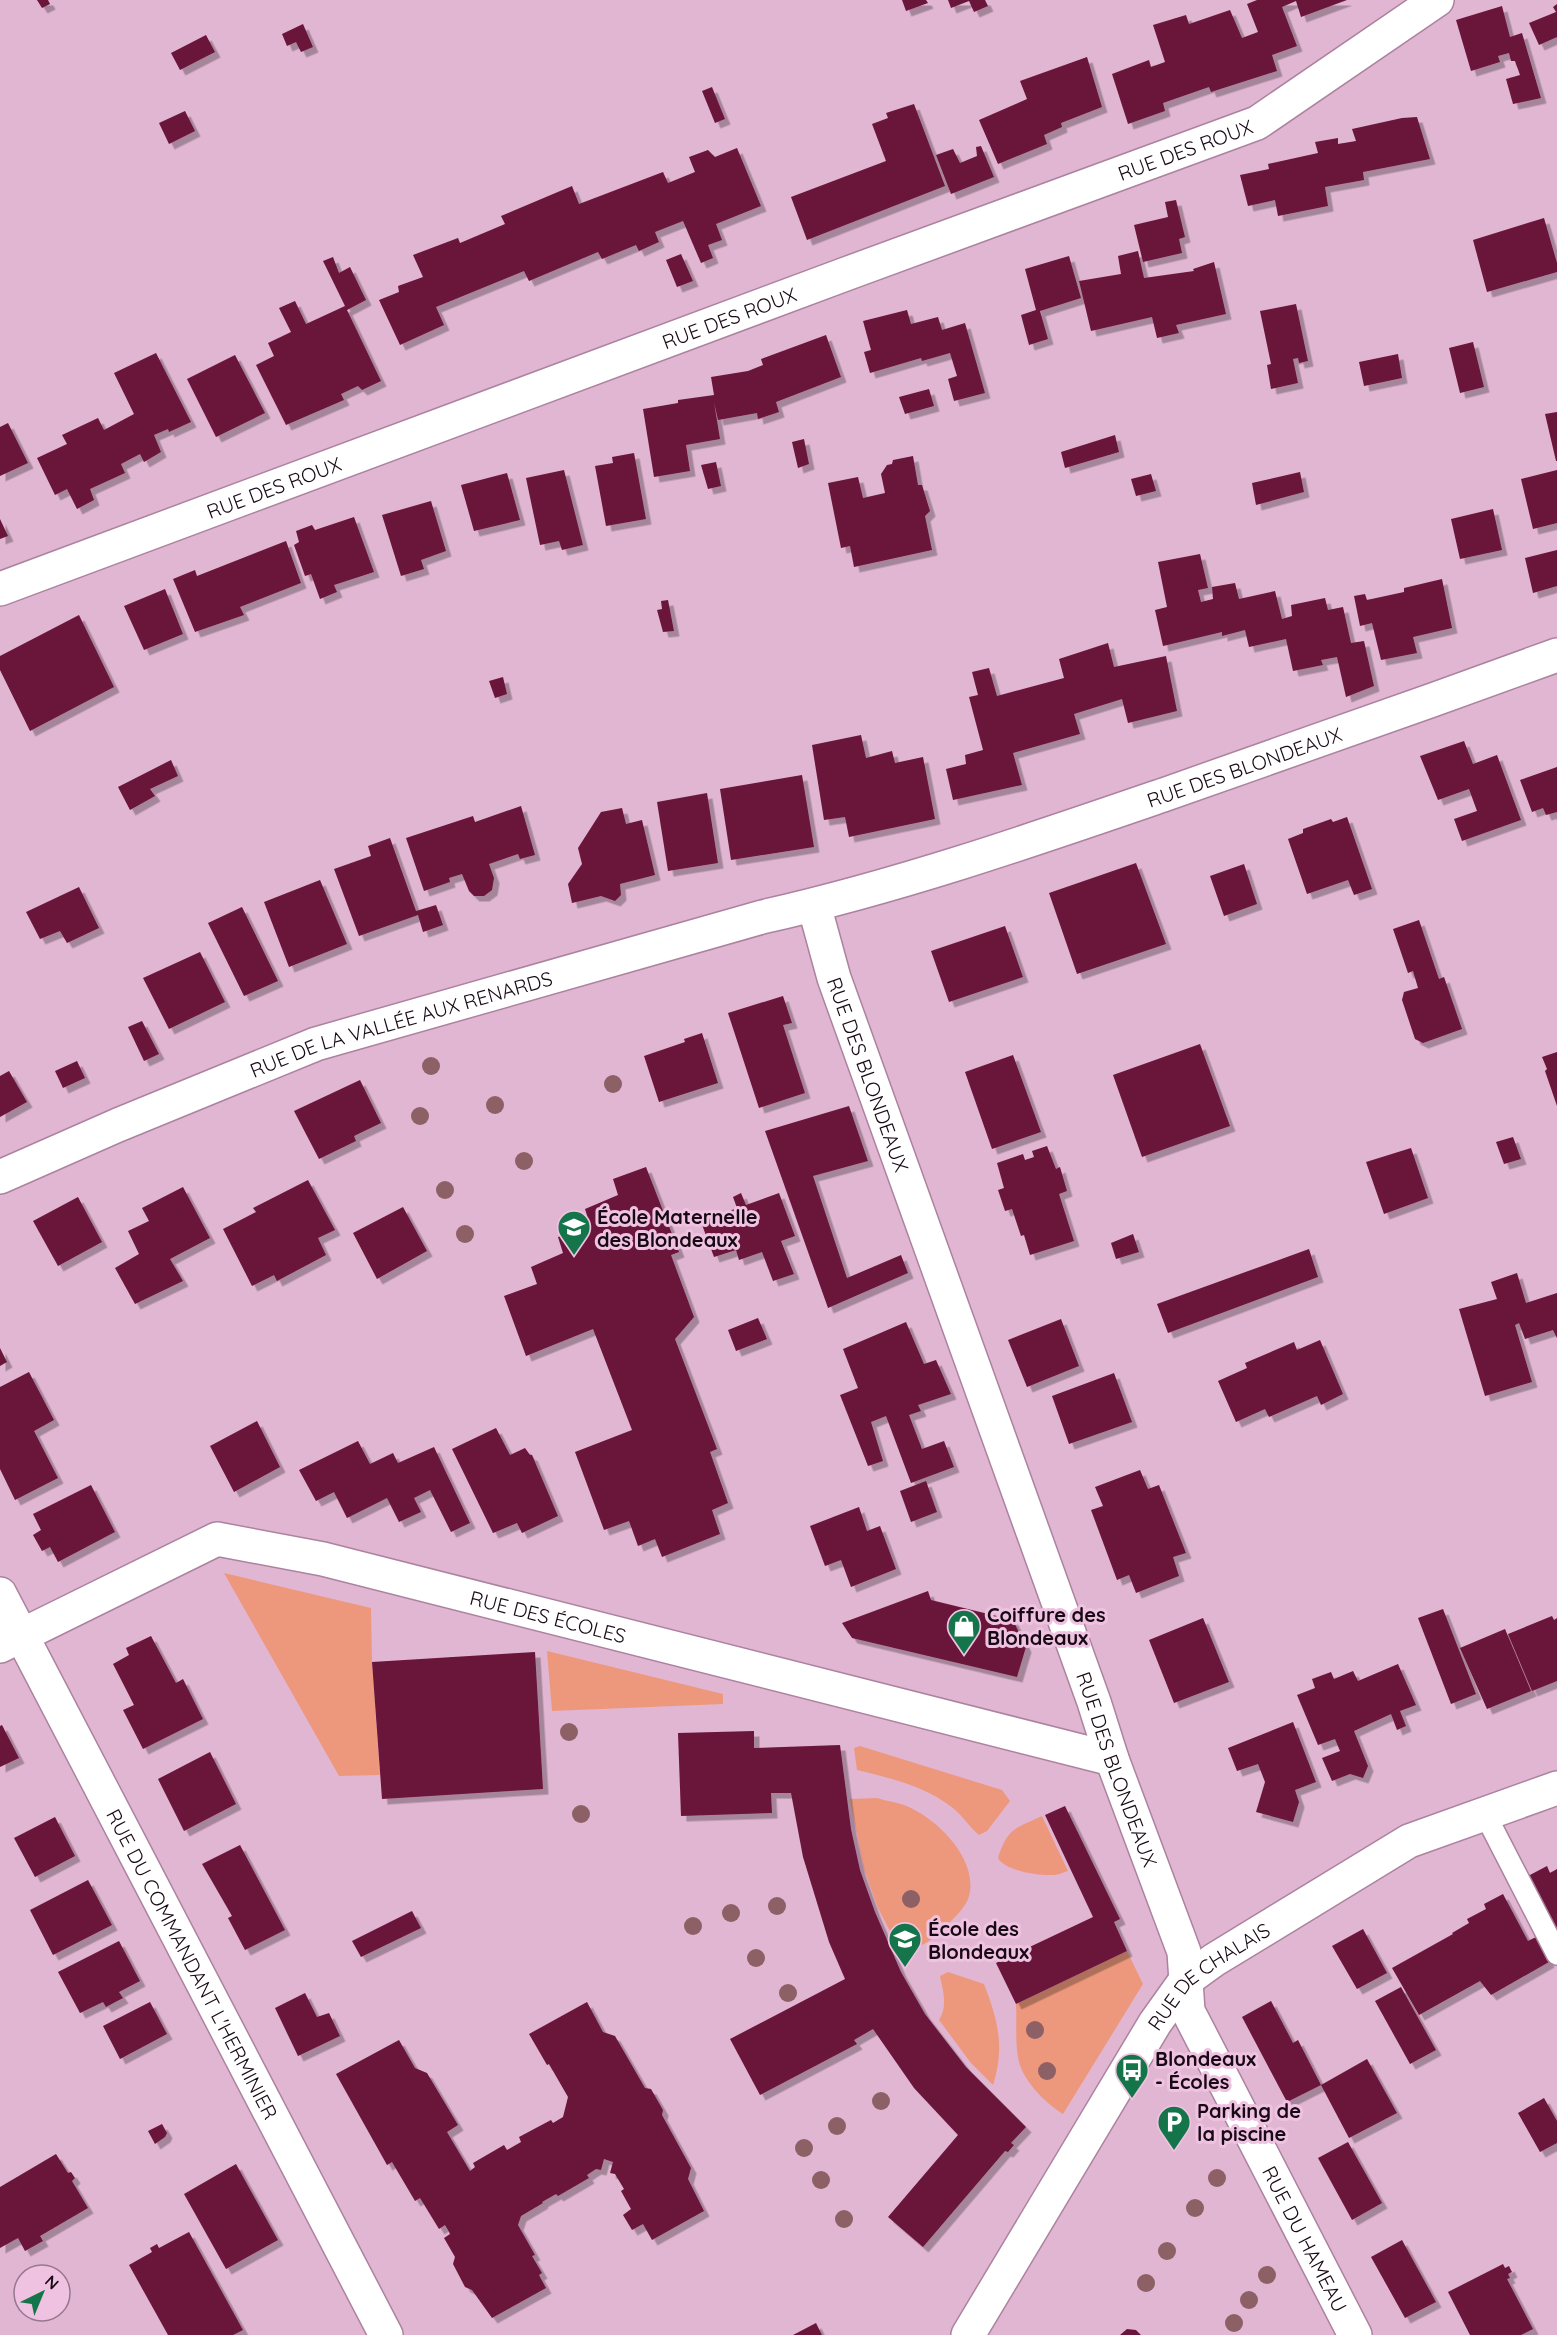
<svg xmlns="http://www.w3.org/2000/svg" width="1557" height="2335" font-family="Quicksand,sans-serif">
  <defs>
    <filter id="shadow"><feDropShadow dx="5.5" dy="5.5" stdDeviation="0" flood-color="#0004"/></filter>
  </defs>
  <rect width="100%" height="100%" fill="#e1b6d2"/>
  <path fill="#ed987c" d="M224,1573L371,1608L372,1662L380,1775L339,1776Z
    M547,1651L723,1694V1704L552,1711Z
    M860,1746L1002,1790L1010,1801L987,1831L979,1835C969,1827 963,1816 953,1808C925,1786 890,1778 857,1770L854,1748Z
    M877,1798C886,1801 895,1802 904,1805C936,1817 979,1859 969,1896C967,1906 954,1918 947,1925C931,1941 922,1949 899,1949L878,1908L864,1869L850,1799Z
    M1042,1816L1068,1871C1064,1872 1058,1875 1054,1875C1039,1876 1005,1871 998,1858C1008,1828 1014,1829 1042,1816Z
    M1127,1951L1143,1984L1063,2114C1045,2103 1021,2079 1018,2057C1015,2040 1017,2021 1016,2004Z
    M948,1972L984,1984C998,2020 1005,2047 993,2085L971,2063L939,2020C948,2006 943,1991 940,1976Z"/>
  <path fill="#6b143b" filter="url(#shadow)" d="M37,0H48L50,4L42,8Z
    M902,0H926L928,3L906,11Z
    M948,0H985L988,6L974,12L969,1L951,8Z
    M1257,0H1347L1301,17L1296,1L1282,7L1297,46L1272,55L1277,71L1211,92L1209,87L1163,103L1165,111L1128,124L1112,74L1149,60L1151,67L1165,62L1153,25L1186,15L1189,24L1230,10L1242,38L1258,32L1247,4Z
    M1557,4V37L1539,45L1529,23L1556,12L1553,7Z
    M1502,6L1510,37L1522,33L1541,98L1513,104L1506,79L1520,75L1515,61H1511L1509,53L1498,56L1500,62L1471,71L1456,20Z
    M303,24L313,47L301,52L296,42L287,46L282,34Z
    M206,35L215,52L180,70L171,53Z
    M1087,57L1102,107L1061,123L1062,127L1044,135L1047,144L998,164L979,120L1027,99L1020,81Z
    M712,87L725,119L715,123L702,91Z
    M914,104L945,186L807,240L791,197L886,161L872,124L888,118L886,113Z
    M185,111L195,131L169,144L159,123Z
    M1417,117L1430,159L1363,172L1364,180L1325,187L1328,206L1278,216L1275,200L1248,206L1240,175L1269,169L1268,164L1318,153L1315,142L1338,138V144L1356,141L1352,129L1402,118Z
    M981,146L994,177L951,194L936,155L953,149L960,163L977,156L976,147Z
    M737,148L761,206L716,224L722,240L708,245L713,258L701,263L683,221L655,232L659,242L639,251L636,245L602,259L598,252L529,281L524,271L436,307L444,325L400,345L379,300L399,292L398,286L423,277L413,255L458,238L460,243L505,224L501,216L572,186L579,204L663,172L668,183L695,172L689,157L708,150L715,157Z
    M1176,200L1185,237L1179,239L1182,253L1143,262L1134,225L1168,217L1165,202Z
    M1544,218L1557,263V272L1487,292L1473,240Z
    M1138,251L1144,278L1194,271L1193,269L1214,262L1226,314L1176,325L1179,333L1157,338L1152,317L1091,331L1079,281L1121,274L1118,256Z
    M681,254L693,281L677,287L666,260Z
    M1069,256L1081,298L1040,311L1048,339L1029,345L1021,315L1036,310L1025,269Z
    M333,257L339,273L350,267L366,300L347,310L381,381L362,390L358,386L341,394L344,400L286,425L256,365L274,356L268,343L291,332L279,308L295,301L306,324L345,306L323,261Z
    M1296,304L1308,361L1299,363L1298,358L1293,359L1298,383L1271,389L1267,365L1271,364L1260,311Z
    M907,310L911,324L938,317L942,330L965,323L985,393L954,401L948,379L957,376L950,353L922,361L921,358L870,373L864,352L871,350L863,321Z
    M826,335L841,377L776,402L779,412L758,419L757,413L718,420L714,402L720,439L686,445L690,471L654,477L643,409L678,403V400L714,395L711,377L748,371L763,365L761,359Z
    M1473,342L1484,387L1460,393L1449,348Z
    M156,353L191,422L169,432L168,429L154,435L161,452L144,462L140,454L121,464L125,473L90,489L94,500L77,509L67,489L55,495L37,458L67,444L62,435L98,418L104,430L134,414L114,373Z
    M1398,354L1402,378L1364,386L1359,362Z
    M235,355L265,413L216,437L187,379Z
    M929,389L934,406L905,414L899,397Z
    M1557,412V461H1556L1545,414Z
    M8,423L28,463L0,476V427Z
    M1115,435L1119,452L1065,468L1061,452Z
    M804,439L809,464L798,468L792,442Z
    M634,453L646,519L606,526L595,466L613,463L612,457Z
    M913,456L918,485H922L930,511L925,516L932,550L854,567L850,546L841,548L828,483L858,477L863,498L885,493L881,474L887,465L892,464L893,460Z
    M716,462L721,486L708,489L701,465Z
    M564,470L583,545L562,550L559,541L540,545L526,478Z
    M1557,470V523L1533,529L1521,479Z
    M1300,472L1304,492L1256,505L1252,483Z
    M507,473L520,520L474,531L461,485Z
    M1151,474L1156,491L1136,496L1131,479Z
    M431,501L446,551L421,560L424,569L401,576L382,515Z
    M1493,509L1502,550L1460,559L1451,519Z
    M354,517L374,572L334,585L337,592L320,599L311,574L305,576L294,545L299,542L296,531L312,525L315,530Z
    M0,519L8,536L0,539Z
    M286,541L301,583L240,607L244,615L195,632L173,579L195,570L197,576Z
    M1557,550V586L1533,593L1525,558Z
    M1200,554L1208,588L1198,590L1201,602L1213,599L1212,587L1235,583L1239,599L1275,591L1282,619L1292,616L1291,605L1325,598L1328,610L1343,607L1351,643L1364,641L1374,686L1346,697L1337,657L1321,660L1323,665L1293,671L1286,639L1249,647L1245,630L1222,636V632L1163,646L1155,610L1167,607L1158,562Z
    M1442,579L1452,628L1413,637L1417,653L1381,660L1372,623L1360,626L1354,596L1365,594L1367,600L1404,592V588Z
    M165,589L183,634L144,650L124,606Z
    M668,600L674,631L663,632L657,610L662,609L661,601Z
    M79,615L114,687L30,731L0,670V656Z
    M1108,643L1114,667L1166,656L1177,711L1128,723L1122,699L1074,714L1080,734L1013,753L1022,785L953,800L946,769L966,764L965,755L983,750L969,697L978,695L972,672L989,668L997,696L1064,678L1059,659Z
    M503,677L507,694L495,698L489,681Z
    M861,735L866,758L892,751L895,763L923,757L935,819L849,837L845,817L824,820L812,745Z
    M1464,741L1473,764L1497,755L1521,820L1462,841L1454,819L1477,811L1469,789L1438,800L1420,756Z
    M171,760L178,776L150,789L155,796L130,810L118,787Z
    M1557,767V812L1546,815L1543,808L1532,812L1520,780Z
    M802,775L814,847L731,860L720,789Z
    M707,793L718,863L668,871L657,802Z
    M521,806L535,855L520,859L518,854L489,864L494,878L492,890L484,896H474L469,891L462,874L449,878L450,882L424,891L406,838L473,816L475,822Z
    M622,808L626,824L642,820L655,875L620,884L621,895L615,901L601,896L572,903L568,884L582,864L578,848L601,812Z
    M1347,817L1372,889L1354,895L1348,880L1307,894L1288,839L1303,833V829L1331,819L1333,822Z
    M390,838L416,911L436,905L443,925L423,932L418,915L359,936L334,869L371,856L368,846Z
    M1136,863L1166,944L1077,974L1049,893Z
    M1244,864L1257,904L1224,916L1210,876Z
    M320,880L347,944L289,967L264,902Z
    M79,887L99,928L67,943L60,931L40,939L26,912Z
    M242,907L278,981L244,996L208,923Z
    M1419,920L1439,979L1444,977L1462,1029L1423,1043L1415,1039L1402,1000L1404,992L1418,988L1413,971L1408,973L1393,929Z
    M1005,926L1023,977L949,1002L931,951Z
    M200,952L225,1002L169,1029L143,978Z
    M783,996L792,1023L783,1025L805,1093L759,1108L728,1013Z
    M142,1021L159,1054L144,1061L128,1027Z
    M702,1033L718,1083L659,1102L644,1056L685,1042L684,1039Z
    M1200,1044L1230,1126L1142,1157L1113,1075Z
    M1557,1052V1106L1545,1071L1547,1069L1542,1057Z
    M1013,1055L1041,1132L992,1149L965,1072Z
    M77,1061L85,1078L63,1088L55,1071Z
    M9,1071L27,1102L0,1117V1076Z
    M360,1080L381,1123L354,1136L356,1141L319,1159L294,1111Z
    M849,1106L868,1161L813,1176L847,1278L901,1255L908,1273L828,1308L765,1131Z
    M1513,1137L1521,1159L1504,1164L1496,1142Z
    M1047,1146L1056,1169L1060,1167L1067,1191L1059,1194L1074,1241L1030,1255L1024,1235L1021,1236L1012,1209L1005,1211L998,1190L1004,1188L997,1163L1023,1154L1025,1160L1034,1157L1032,1151Z
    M1411,1148L1428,1198L1384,1214L1366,1162Z
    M646,1167L679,1252L671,1255L694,1317L675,1339L717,1449L710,1452L728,1503L712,1510L720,1534L662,1557L655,1539L638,1546L629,1521L604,1530L575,1452L632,1430L593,1329L526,1356L504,1296L537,1284L531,1267L563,1253L558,1237L590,1225L585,1209L618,1195L613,1179Z
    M308,1180L335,1230L318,1238L326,1255L277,1281L274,1275L252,1286L223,1229L256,1212L253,1208Z
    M183,1187L210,1238L170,1259L183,1281L135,1304L115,1268L139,1254L128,1231L149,1221L142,1208Z
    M741,1193L746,1205L779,1193L795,1236L781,1241L794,1274L773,1281L762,1252L739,1260L736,1250L714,1257L701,1222L737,1208L733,1197Z
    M78,1197L102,1242L58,1266L33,1221Z
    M403,1207L427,1251L377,1279L353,1233Z
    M1133,1234L1139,1252L1116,1259L1111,1243Z
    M1309,1249L1318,1277L1168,1333L1157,1304Z
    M1517,1273L1526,1303L1557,1293V1338L1553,1330L1525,1339L1519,1323L1515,1325L1532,1382L1485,1396L1459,1309L1497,1299L1491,1282Z
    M758,1318L767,1339L736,1351L728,1330Z
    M1061,1319L1079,1366L1027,1387L1008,1340Z
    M906,1322L924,1364L936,1360L951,1394L918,1405L921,1411L909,1415L922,1449L944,1441L954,1467L911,1483L886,1416L871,1422L883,1461L868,1466L840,1395L858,1388L843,1349Z
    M1320,1340L1343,1394L1321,1405L1317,1396L1269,1417L1265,1409L1236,1422L1218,1381L1247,1368L1245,1363L1294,1342L1297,1350Z
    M0,1348L7,1362L0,1366Z
    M29,1372L54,1420L34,1431L58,1478L15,1500L0,1469V1387Z
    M1114,1373L1132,1422L1069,1444L1052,1396Z
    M257,1421L280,1467L234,1492L210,1446Z
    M496,1428L510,1455L525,1448L530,1455H532L558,1516L522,1533L517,1523L493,1533L452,1449Z
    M358,1441L370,1464L393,1453L398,1463L434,1447L470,1523L451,1532L430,1490L414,1498L421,1512L399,1522L387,1498L347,1518L334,1492L316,1501L299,1470Z
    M1140,1470L1148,1489L1159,1485L1186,1553L1173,1557L1179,1576L1136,1593L1129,1575L1117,1580L1091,1510L1103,1506L1095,1487Z
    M926,1481L937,1512L911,1522L900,1491Z
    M91,1485L115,1532L58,1562L50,1547L42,1551L33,1535L41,1530L33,1514Z
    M859,1507L867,1531L880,1526L896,1569L851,1587L841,1560L825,1566L810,1526Z
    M928,1591L931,1600L1013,1620L1026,1647L1017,1677L852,1638L842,1623Z
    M1443,1609L1476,1694L1451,1704L1418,1618Z
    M1552,1616L1554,1620L1557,1618V1681L1532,1691L1508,1634Z
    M1203,1618L1229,1682L1174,1703L1149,1640Z
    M1505,1629L1531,1691L1487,1709L1460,1648Z
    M151,1636L176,1683L183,1679L203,1719L143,1749L123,1710L134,1705L113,1664L129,1655L126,1648Z
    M535,1652L543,1789L382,1799L372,1662Z
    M1398,1664L1416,1705L1400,1711L1406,1726L1397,1730L1391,1714L1354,1731L1368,1766L1363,1778L1350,1774L1332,1781L1322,1758L1340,1751L1335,1739L1318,1745L1297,1695L1315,1688L1312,1679L1331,1672L1334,1679L1353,1671L1358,1681Z
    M1293,1722L1316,1782L1295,1790L1299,1802L1293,1822L1256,1812L1265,1782L1258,1764L1237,1771L1228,1748Z
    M2,1725L19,1758L0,1767V1726Z
    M754,1731V1748L840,1745L851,1829L860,1870L875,1912L901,1972L925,2014L966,2067L1026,2127L1011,2143L1014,2145L1008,2152L1005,2151L923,2247L888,2217L958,2135L914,2088L873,2029L854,2040L857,2044L760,2095L730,2039L845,1979L829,1942L803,1857L791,1793H771L772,1813L681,1816L678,1733Z
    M210,1752L236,1804L184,1831L158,1779Z
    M1065,1806L1120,1919L1114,1922L1127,1951L1016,2004L996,1963L1093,1917L1045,1815Z
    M55,1817L75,1856L35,1877L14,1838Z
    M240,1845L285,1930L245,1950L228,1918L232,1916L202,1864Z
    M1547,1866L1550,1873L1557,1869V1931L1528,1876Z
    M88,1880L112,1925L53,1955L30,1910Z
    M1503,1894L1528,1941L1536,1937L1549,1962L1491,1995L1480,1981L1419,2015L1392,1968L1453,1934L1452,1933L1469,1923L1467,1919L1486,1909L1484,1904Z
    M412,1911L421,1928L361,1957L352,1941Z
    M1363,1929L1387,1973L1357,1989L1332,1946Z
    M119,1941L140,1981L119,1992L123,1998L106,2007L103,2002L80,2013L58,1972Z
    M1401,1987L1436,2050L1410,2064L1375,2001Z
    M305,1993L317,2017L329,2013L340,2036L298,2056L275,2008Z
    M1271,2001L1293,2043L1298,2040L1321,2085L1287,2102L1242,2017Z
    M150,2002L167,2034L120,2059L103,2026Z
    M587,2002L603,2032L615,2036L645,2088L651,2089L663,2110L662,2115L691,2168L688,2179L704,2211L652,2240L643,2224L632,2230L623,2215L631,2209L621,2191L624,2189L615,2174L610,2173L613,2162L604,2159L601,2170L596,2169L587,2175L589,2178L558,2196L556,2194L542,2202L543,2203L521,2216L518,2225L535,2255L532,2256L542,2273L539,2275L546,2288L492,2318L472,2290L465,2287L453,2264L455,2257L444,2238L450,2234L448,2230L445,2225L439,2229L420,2198L415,2201L392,2162L387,2165L336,2074L399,2040L415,2068L427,2073L458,2125L447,2132L470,2171L475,2167L473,2163L504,2145L507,2150L521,2142L519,2137L551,2120L553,2123L563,2117L568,2097L549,2064L547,2065L529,2034Z
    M1367,2059L1397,2113L1349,2138L1321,2085Z
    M1544,2098L1557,2121V2143L1540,2152L1518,2113Z
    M162,2124L167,2133L165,2137L155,2144L148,2131Z
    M1348,2142L1382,2203L1352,2220L1318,2158Z
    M56,2154L68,2173L71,2172L75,2178L72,2181L88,2208L40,2236L43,2241L25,2251L18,2238L0,2248V2187Z
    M236,2164L278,2240L226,2269L184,2194Z
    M189,2232L243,2330L233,2335H168L129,2265L152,2252L150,2248L157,2244L159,2248Z
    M1402,2240L1436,2302L1405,2318L1371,2257Z
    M1503,2264L1505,2268L1509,2266L1512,2272L1508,2274L1510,2278L1507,2279L1533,2329L1521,2335H1470L1448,2292Z
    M816,2323L822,2335H793Z
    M1127,2329L1136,2330L1141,2335H1120Z"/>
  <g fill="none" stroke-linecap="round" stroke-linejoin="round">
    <defs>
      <path id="service" d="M1485,1814L1557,1954"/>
      <g id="minor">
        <path id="s1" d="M0,589L843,275L1257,123L1437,0"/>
        <path id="s2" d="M814,905L834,978L1094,1702L1112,1759L1184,1952L1188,2011L1355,2335"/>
        <path id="s3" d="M0,1177L118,1125L316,1044L762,917C900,886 1035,839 1169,793C1298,748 1428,702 1557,655"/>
        <path id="s4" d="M0,1594L386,2335"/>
        <path id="s5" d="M0,1646L217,1539L323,1559L1112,1759"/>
        <path id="s6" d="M968,2335L1155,2023L1185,1981L1214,1960L1409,1841L1557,1788"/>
      </g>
    </defs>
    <use href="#service" stroke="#ac839f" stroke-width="24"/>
    <use href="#minor" stroke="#ac839f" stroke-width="36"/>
    <use href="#service" stroke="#fff" stroke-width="21"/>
    <use href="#minor" stroke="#fff" stroke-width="33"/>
  </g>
  <g fill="#8d6065">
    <circle cx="431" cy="1066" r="9"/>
    <circle cx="613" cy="1084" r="9"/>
    <circle cx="495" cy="1105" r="9"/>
    <circle cx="420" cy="1116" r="9"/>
    <circle cx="524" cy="1161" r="9"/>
    <circle cx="445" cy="1190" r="9"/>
    <circle cx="465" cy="1234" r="9"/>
    <circle cx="569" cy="1732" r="9"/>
    <circle cx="581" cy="1814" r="9"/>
    <circle cx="911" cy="1899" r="9"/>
    <circle cx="777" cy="1906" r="9"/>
    <circle cx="731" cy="1913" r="9"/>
    <circle cx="693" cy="1926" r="9"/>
    <circle cx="756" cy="1958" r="9"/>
    <circle cx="788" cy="1993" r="9"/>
    <circle cx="1035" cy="2030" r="9"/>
    <circle cx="1047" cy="2071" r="9"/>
    <circle cx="881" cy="2101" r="9"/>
    <circle cx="837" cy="2126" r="9"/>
    <circle cx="804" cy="2148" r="9"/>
    <circle cx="1217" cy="2178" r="9"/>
    <circle cx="821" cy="2180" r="9"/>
    <circle cx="1195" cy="2208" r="9"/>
    <circle cx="844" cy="2219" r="9"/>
    <circle cx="1167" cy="2251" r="9"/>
    <circle cx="1267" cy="2275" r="9"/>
    <circle cx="1146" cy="2283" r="9"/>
    <circle cx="1249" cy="2300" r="9"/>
    <circle cx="1234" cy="2323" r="9"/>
  </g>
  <defs>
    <symbol id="school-pin" viewBox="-11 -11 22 30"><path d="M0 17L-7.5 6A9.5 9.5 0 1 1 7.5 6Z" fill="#14744a" stroke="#eec2e0"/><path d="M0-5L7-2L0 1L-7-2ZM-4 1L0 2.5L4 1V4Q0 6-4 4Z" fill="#fff"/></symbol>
    <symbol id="shop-pin" viewBox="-11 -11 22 30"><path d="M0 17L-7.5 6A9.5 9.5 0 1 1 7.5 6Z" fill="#14744a" stroke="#eec2e0"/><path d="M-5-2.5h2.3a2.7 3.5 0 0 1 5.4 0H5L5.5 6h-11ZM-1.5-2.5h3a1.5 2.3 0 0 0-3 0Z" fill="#fff"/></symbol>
    <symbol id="bus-pin" viewBox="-11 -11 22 30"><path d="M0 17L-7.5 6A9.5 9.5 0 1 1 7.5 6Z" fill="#14744a" stroke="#eec2e0"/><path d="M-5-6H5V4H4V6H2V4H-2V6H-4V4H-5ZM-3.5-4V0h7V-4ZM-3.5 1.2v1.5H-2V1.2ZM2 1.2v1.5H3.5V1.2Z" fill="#fff"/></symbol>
    <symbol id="parking-pin" viewBox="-11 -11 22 30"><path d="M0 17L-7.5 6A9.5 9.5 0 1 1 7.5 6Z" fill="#14744a" stroke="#eec2e0"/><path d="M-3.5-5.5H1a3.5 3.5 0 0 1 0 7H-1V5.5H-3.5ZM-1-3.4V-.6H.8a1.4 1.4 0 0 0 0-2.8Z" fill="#fff"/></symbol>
  </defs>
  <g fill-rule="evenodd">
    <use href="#school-pin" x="555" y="1208" width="38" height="52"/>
    <use href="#shop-pin" x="945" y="1607" width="38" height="52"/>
    <use href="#school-pin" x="886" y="1920" width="38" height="52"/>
    <use href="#bus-pin" x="1113" y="2051" width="38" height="52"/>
    <use href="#parking-pin" x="1155" y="2103" width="38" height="52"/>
  </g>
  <g text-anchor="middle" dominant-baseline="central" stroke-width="6" stroke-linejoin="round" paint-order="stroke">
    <g font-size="20" fill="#180a14" stroke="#eec2e0">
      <text stroke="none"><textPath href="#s1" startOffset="1264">RUE DES ROUX</textPath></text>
      <text stroke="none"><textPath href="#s1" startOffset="778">RUE DES ROUX</textPath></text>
      <text stroke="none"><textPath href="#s1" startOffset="292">RUE DES ROUX</textPath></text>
      <text stroke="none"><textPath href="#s3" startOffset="1312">RUE DES BLONDEAUX</textPath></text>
      <text stroke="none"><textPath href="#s3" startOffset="430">RUE DE LA VALLÉE AUX RENARDS</textPath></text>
      <text stroke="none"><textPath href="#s2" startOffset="178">RUE DES BLONDEAUX</textPath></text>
      <text stroke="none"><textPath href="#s5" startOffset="582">RUE DES ÉCOLES</textPath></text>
      <text stroke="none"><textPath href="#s2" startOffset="916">RUE DES BLONDEAUX</textPath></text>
      <text stroke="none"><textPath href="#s4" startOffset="417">RUE DU COMMANDANT L'HERMINIER</textPath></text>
      <text stroke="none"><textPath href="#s6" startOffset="436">RUE DE CHALAIS</textPath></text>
      <text stroke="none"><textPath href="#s2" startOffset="1426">RUE DU HAMEAU</textPath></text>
    </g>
    <g font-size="20" font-weight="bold" fill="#180a14" stroke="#eec2e0" text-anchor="start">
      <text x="597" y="1216">École Maternelle<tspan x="597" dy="23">des Blondeaux</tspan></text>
      <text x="987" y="1614">Coiffure des<tspan x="987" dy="23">Blondeaux</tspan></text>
      <text x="928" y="1928">École des<tspan x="928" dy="23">Blondeaux</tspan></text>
      <text x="1155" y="2058">Blondeaux<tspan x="1155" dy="23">- Écoles</tspan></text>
      <text x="1197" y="2110">Parking de<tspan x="1197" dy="23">la piscine</tspan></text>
    </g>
  </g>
  <g transform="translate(42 2293) rotate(43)"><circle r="28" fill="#eec2e0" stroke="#98788e" stroke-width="1.5"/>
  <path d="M0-4.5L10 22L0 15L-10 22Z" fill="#14744a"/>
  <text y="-9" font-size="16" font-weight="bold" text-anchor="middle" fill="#180a14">N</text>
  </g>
</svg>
